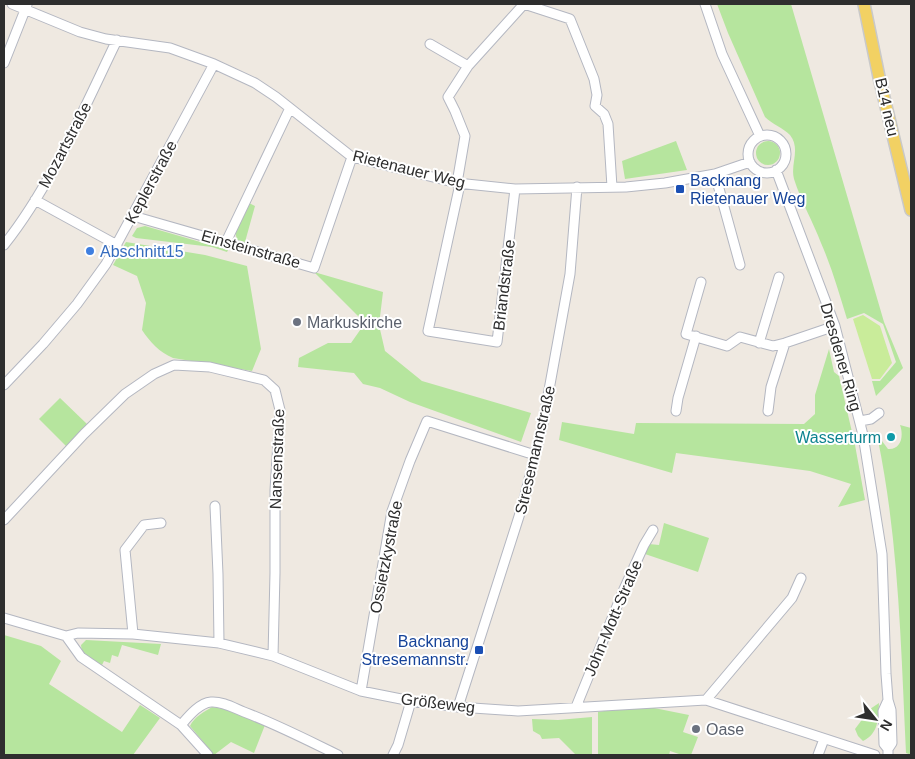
<svg xmlns="http://www.w3.org/2000/svg" width="915" height="759" font-family="Arial,sans-serif">
  <rect width="100%" height="100%" fill="#efe9e1"/>
  <path fill="#b6e59e" d="M717,4H791L884,322L903,368L876,396L872,381H880L896,362L883,324L864,313L847,319C839,293 832,268 821,243C813,222 801,201 794,179C790,164 801,149 790,135C783,128 772,124 765,117L728,33Z
    M676,141L687,170L625,179L622,161Z
    M756 153a12 12 0 1 1 24 0a12 12 0 1 1-24 0Z
    M249,203L255,206L245,242L237,240L235,231Z
    M145,226L228,250L227,252L212,247L136,238L132,236L137,228Z
    M126,242L205,255L247,266L261,349L252,371L173,358C159,352 150,342 142,330L146,303L137,276L113,265Z
    M314,272L383,292L379,325L385,351L422,381L531,413L521,442L410,402L380,388L363,384L354,373L298,367L299,358L328,343H351L365,323Z
    M829,349L834,372L839,376L855,445L865,500L838,507L851,484L810,471L676,453L672,473L559,440L562,422L634,434L636,423L804,424L815,414V395Z
    M60,398L87,424L66,446L39,419Z
    M900,425L911,428V755L906,753C901,648 899,543 878,440L882,441L888,449C901,450 904,436 900,425Z
    M664,523L709,538L698,572L645,554L649,544L659,545Z
    M4,635L41,646L61,661L49,684L122,732L140,705L160,718L133,755H4Z
    M86,640L161,644L158,655L122,645L118,657L112,655L110,663L104,661L101,667L82,653L81,645Z
    M879,703C878,719 879,733 863,741L858,736L855,729L870,709Z
    M212,707L224,709L265,725L254,753L231,742L214,755L190,726C194,717 204,712 212,707Z
    M649,707L689,715L683,732L698,737L691,755H682L670,751L669,755H598V712L610,710Z
    M592,717V755H576L559,738L542,739L540,735L533,731L532,719L558,720Z"/>
  <path fill="#c9ec9a" d="M863,315L880,326L892,363L880,379H872L853,319Z"/>
  <g fill="none" stroke-linecap="round" stroke-linejoin="round">
    <defs>
      <path id="minor" d="M12,4L80,32L106,39L170,48L214,64L255,83L276,97L352,157L457,183L515,189L626,187L665,183L715,174L750,162
        M524,4L570,19L594,79L597,95L595,106L604,114L608,124L612,187
        M705,4L722,54L760,136
        M430,44L468,66
        M4,63L27,5
        M748 154a19 19 0 1 1 38 0a19 19 0 1 1-38 0Z
        M776,170L835,326L863,435L882,554L886,674L888,700L891,710L892,743L888,749V755
        M715,174L740,265
        M457,183L465,136L455,111L448,97L468,66L524,4
        M460,184L428,331L497,342L515,189
        M35,200L117,245
        M133,216L314,268L352,157
        M226,242L290,108
        M4,245C51,186 84,108 117,40
        M701,282L686,334L727,346L740,337L773,346L785,343L835,326
        M759,343L779,277
        M4,385L43,344L77,304L106,264L214,64
        M676,411L678,398L696,336
        M768,411L771,387L785,343
        M860,421L871,419L879,413
        M215,506L218,574L219,643
        M4,520L84,434L125,394L154,374L174,365L210,367L264,380L275,390L280,410L275,490V573L273,656
        M4,618L66,636L78,633L133,634L219,643L273,656L361,691L411,701L458,707L518,711L706,700L875,755
        M133,634L125,550L144,525L161,523
        M66,636L81,657L181,725L208,755
        M361,691L392,511L410,461L427,421L535,455
        M706,700L792,598L801,578
        M458,707L522,507L543,423L570,274L577,187
        M576,707L624,589L644,545L653,530
        M181,725C188,717 199,703 211,702C222,701 234,708 244,712C276,724 307,740 338,755
        M888,749L884,744L883,711L888,700
        M393,755L398,745L411,701
        M818,755L824,739"/>
      <path id="major" d="M864,4L879,77L911,210"/>
    </defs>
    <use href="#minor" stroke="#b4b7c1" stroke-width="11"/>
    <use href="#major" stroke="#c9c9c9" stroke-width="14"/>
    <use href="#minor" stroke="#fff" stroke-width="9"/>
    <use href="#major" stroke="#f2d163" stroke-width="11"/>
  </g>
  <g fill="#1a4fb4" stroke="#fff" stroke-width="2">
    <rect x="675" y="184" width="10" height="10" rx="2.5"/>
    <rect x="474" y="645" width="10" height="10" rx="2.5"/>
  </g>
  <circle fill="#3f7fe0" stroke="#fff" stroke-width="2" cx="90" cy="251" r="5"/>
  <g fill="#6b7280" stroke="#fff" stroke-width="2">
    <circle cx="297" cy="322" r="5"/>
    <circle cx="696" cy="729" r="5"/>
  </g>
  <circle fill="#0f9aa8" stroke="#fff" stroke-width="2" cx="891" cy="437" r="5"/>
  <g text-anchor="middle" dominant-baseline="central" stroke-width="4" stroke-linejoin="round" paint-order="stroke">
    <g font-size="16" fill="#2e2e2e" stroke="#fff">
      <text transform="translate(887 107) rotate(77)">B14 neu</text>
      <text transform="translate(65 145) rotate(-62)">Mozartstraße</text>
      <text transform="translate(409 169) rotate(14)">Rietenauer Weg</text>
      <text transform="translate(151 182) rotate(-62)">Keplerstraße</text>
      <text transform="translate(251 249) rotate(16)">Einsteinstraße</text>
      <text transform="translate(504 285) rotate(-83)">Briandstraße</text>
      <text transform="translate(841 357) rotate(74)">Dresdener Ring</text>
      <text transform="translate(535 450) rotate(-77)">Stresemannstraße</text>
      <text transform="translate(277 459) rotate(-88)">Nansenstraße</text>
      <text transform="translate(386 557) rotate(-79)">Ossietzkystraße</text>
      <text transform="translate(613 618) rotate(-67)">John-Mott-Straße</text>
      <text transform="translate(438 703) rotate(7)">Größeweg</text>
    </g>
    <g font-size="16" fill="#164399" stroke="#fff" text-anchor="start">
      <text x="690" y="180">Backnang<tspan x="690" dy="18">Rietenauer Weg</tspan></text>
      <text x="469" y="641" text-anchor="end">Backnang<tspan x="469" dy="18">Stresemannstr.</tspan></text>
    </g>
    <g font-size="16" fill="#366cbe" stroke="#fff" text-anchor="start">
      <text x="100" y="251">Abschnitt15</text>
    </g>
    <g font-size="16" fill="#5b616d" stroke="#fff" text-anchor="start">
      <text x="307" y="322">Markuskirche</text>
      <text x="706" y="729">Oase</text>
    </g>
    <g font-size="16" fill="#0d838f" stroke="#fff" text-anchor="end">
      <text x="881" y="437">Wasserturm</text>
    </g>
  </g>
  <rect width="915" height="759" fill="none" stroke="#2e2e2e" stroke-width="10"/>
  <g transform="translate(875 719) rotate(120)" stroke="#ffffff" stroke-width="4" paint-order="stroke">
  <path d="M0-4L9 19L0 12L-9 19Z" fill="#2e2e2e"/>
  <text y="-8" font-size="14" font-weight="bold" text-anchor="middle" fill="#2e2e2e">N</text>
  </g>
</svg>
